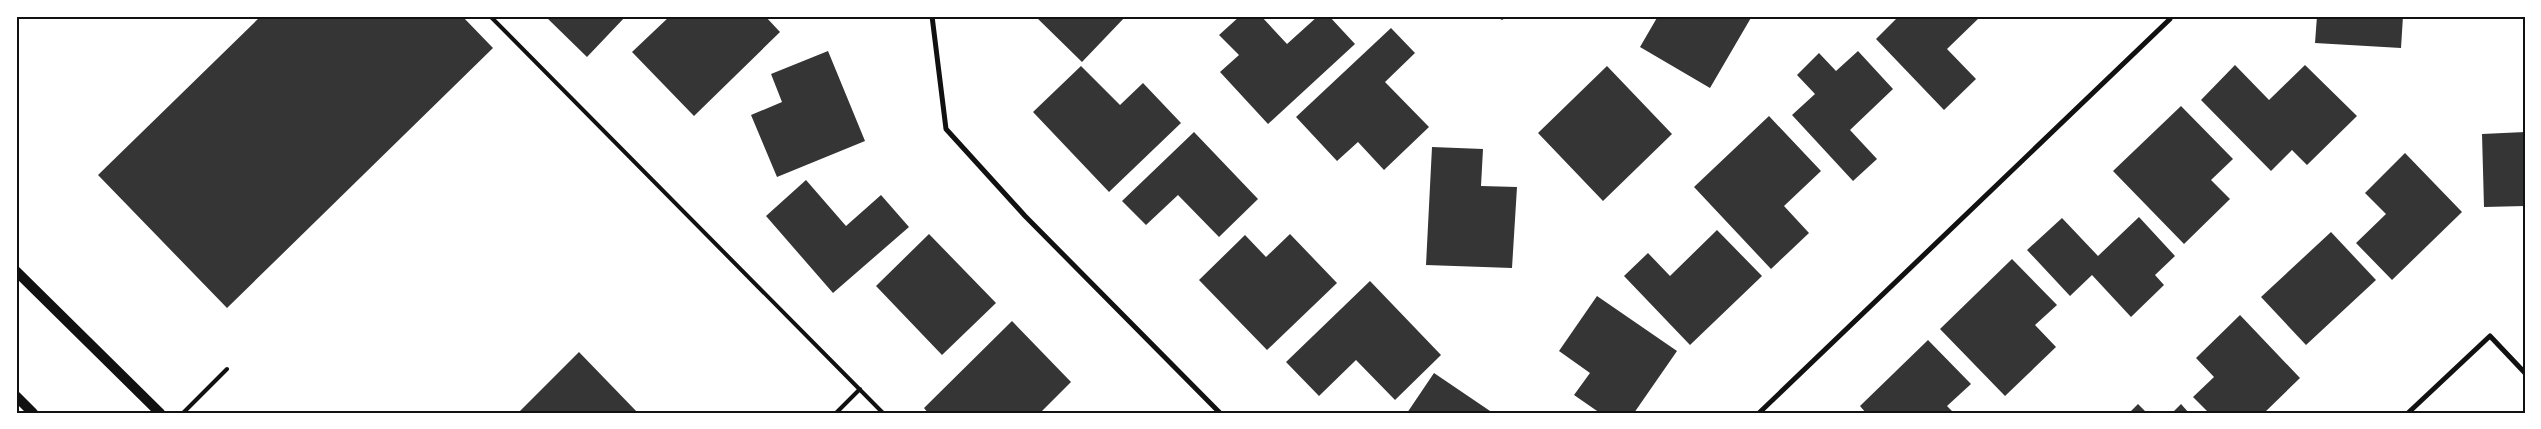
<svg xmlns="http://www.w3.org/2000/svg" width="2541" height="429" font-family="Barlow,sans-serif">
  <rect width="100%" height="100%" fill="#fff"/>
  <path fill="#353535" d="M261,16H462L493,48L227,308L98,175Z
    M545,16H626L587,57Z
    M670,16H765L780,32L694,116L632,52Z
    M1035,16H1126L1082,62Z
    M1240,16H1261L1287,44L1318,16H1329L1355,44L1268,124L1220,72L1239,55L1219,35Z
    M1658,16H1752L1710,88L1640,47Z
    M1899,16H1981L1947,49L1976,79L1944,110L1876,39Z
    M2317,16H2403L2401,48L2315,43Z
    M1391,28L1415,53L1385,82L1429,127L1384,170L1358,142L1337,161L1296,117Z
    M828,51L865,141L777,177L751,115L782,102L771,74Z
    M1858,51L1893,89L1850,130L1877,159L1853,181L1792,115L1815,94L1797,75L1819,53L1836,71Z
    M2235,65L2269,100L2305,65L2357,116L2307,165L2292,150L2271,171L2201,100Z
    M1081,66L1120,105L1143,83L1181,123L1109,192L1033,112Z
    M1607,66L1672,134L1603,201L1538,133Z
    M2181,106L2233,159L2211,180L2230,199L2184,244L2113,171Z
    M1769,116L1821,171L1784,206L1809,233L1771,269L1694,187Z
    M1194,132L1258,199L1219,237L1178,195L1146,225L1122,201Z
    M2525,132V206L2484,207L2482,134Z
    M1432,147L1483,149L1481,186L1517,187L1512,268L1426,265Z
    M2405,153L2462,212L2392,280L2356,243L2386,214L2365,193Z
    M806,180L846,226L881,195L909,227L833,293L766,216Z
    M2139,217L2175,256L2155,275L2164,285L2131,317L2092,275L2070,296L2027,250L2062,218L2098,256Z
    M1717,230L1762,276L1690,345L1624,276L1648,253L1670,276Z
    M2331,232L2376,280L2306,345L2261,297Z
    M929,234L996,303L942,355L876,286Z
    M1290,234L1337,283L1267,350L1199,280L1245,235L1266,257Z
    M2012,259L2057,305L2035,325L2056,347L2005,396L1940,329Z
    M1370,281L1441,355L1395,400L1356,360L1319,396L1286,362Z
    M1597,296L1677,351L1634,413H1600L1574,395L1590,373L1559,351Z
    M2240,315L2300,378L2264,413H2209L2193,397L2214,377L2196,358Z
    M1012,321L1071,382L1040,413H928L924,408Z
    M1928,340L1971,384L1947,406L1954,413H1866L1860,406Z
    M579,352L638,413H518Z
    M1434,373L1493,413H1407Z
    M2138,404L2147,413H2129Z
    M2181,404L2189,413H2172Z"/>
  <g fill="none" stroke-linecap="round" stroke-linejoin="round">
    <path stroke="#111" stroke-width="4" d="M490,16L883,413
      M183,413L227,369
      M836,413L860,389"/>
    <path stroke="#111" stroke-width="5" d="M932,16L946,129L1025,216L1220,413
      M1501,16L1502,17
      M1759,413L2170,19V16
      M2408,413L2490,336L2525,373"/>
    <path stroke="#111" stroke-width="10" d="M16,271L160,413
      M16,396L33,413"/>
  </g>
  <rect width="2541" height="429" fill="none" stroke="#ffffff" stroke-width="35"/>
  <rect x="18" y="18" width="2506" height="394" fill="none" stroke="#111" stroke-width="2"/>
</svg>
